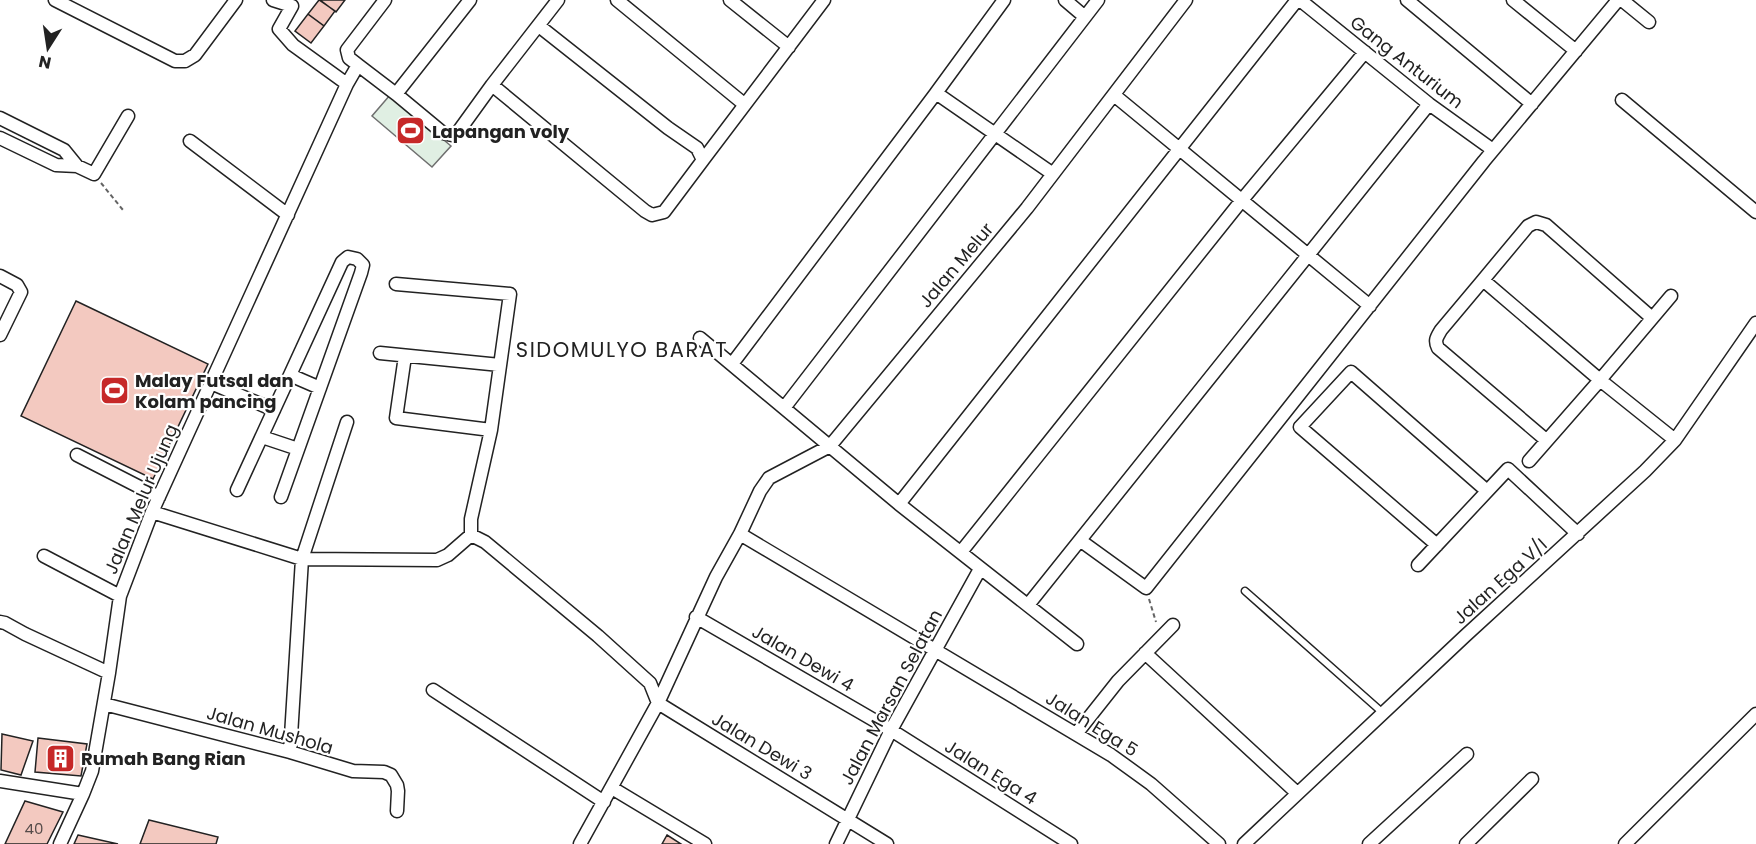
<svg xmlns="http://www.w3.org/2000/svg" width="1756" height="844" font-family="Poppins,sans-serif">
  <rect width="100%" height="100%" fill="#fff"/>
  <path fill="#e0efe3" stroke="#6f6f6f" stroke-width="1.5" d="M390,95L451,146L432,167L372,116Z"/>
  <path fill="#f3c9c0" stroke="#222" stroke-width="1.5" d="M319,0L335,11L324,26L308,14Z
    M320,0H345L336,12Z
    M308,14L324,26L311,43L295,31Z
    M76,301L208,364L153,479L21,416Z
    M2,734L33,741L21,775L1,770Z
    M38,738L87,744L81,776L35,772Z
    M25,801L63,812L47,844H5Z
    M149,820L218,837L216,844H140Z
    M78,835L118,844H74Z
    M667,835L681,844H662Z"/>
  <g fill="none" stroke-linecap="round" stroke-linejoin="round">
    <defs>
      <path id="service" d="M1245,591L1383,713"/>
      <path id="minor" d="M55,0L175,61H185L195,55L236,0
        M273,0L292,6L279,29L293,45L347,84
        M617,0L744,104
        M730,0L789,47
        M1065,0L1085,17
        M1300,0L1429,104L1493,150
        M1407,0L1532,104
        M1513,0L1576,51
        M1622,0L1649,22
        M539,26L668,128L697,148L703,160L824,0
        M358,65L396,94L443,133L452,135L458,132L492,85L558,0
        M492,85L645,211L652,215L664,212L703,160
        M936,93L1004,0
        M396,94L470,0
        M1114,95L1370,306
        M1622,100L1756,212
        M0,118L64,150L77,166
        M0,138L56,165L77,166L94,174L128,116
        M190,141L288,215
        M0,276L17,285L21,292L0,335
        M1483,280L1528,226L1536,222L1546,225L1652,318
        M396,284L510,294L491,430L471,519V535
        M1671,296L1600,380L1675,440
        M700,338L899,504L1077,644
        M380,353L500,365
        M405,356L396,418L491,430
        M732,364L936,93L1053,174
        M290,375L320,388
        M211,383L274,410
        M784,408L1098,0
        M262,437L298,449
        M77,455L159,497
        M1529,461L1600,380L1483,280L1441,330C1437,337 1434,340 1438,348L1546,440
        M237,490L342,262L348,257L357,259L363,265L361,273L281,497
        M899,504L1297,0
        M152,512L302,559L437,560L448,555L471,535L485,542L598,636L650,683L658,703
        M740,534L1111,755L1151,784L1219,844
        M1081,541L1146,588L1484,161L1618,0
        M1437,545L1300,427L1351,372L1487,491
        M961,552L1242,200L1365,52
        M44,556L120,596
        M1418,565L1508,469L1578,534
        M1028,605L1429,104
        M696,617L891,730L1071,844
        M0,622L5,623L25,634L109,673
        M1145,653L1297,793
        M433,690L604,802
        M658,703L887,844
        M104,704L290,752L353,771L384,772L391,775L397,785L398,791L397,811
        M1076,734L1118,681L1173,625
        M290,752L302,559L347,422
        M0,781L83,794
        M612,788L705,844
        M60,844L83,794L92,771L109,673L120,596L152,512L347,84L358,65L349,58L347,50L385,0
        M580,844L658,703L716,577L740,534L760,491L769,478L830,446L1027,208L1186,0
        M836,844L891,730L980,569
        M1244,844L1465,636L1645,471L1675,440L1756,323
        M1369,844L1467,754
        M1466,844L1532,779
        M1625,844L1756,714"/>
    </defs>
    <use href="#service" stroke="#222" stroke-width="9"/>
    <use href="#minor" stroke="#222" stroke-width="15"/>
    <path stroke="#646464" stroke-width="2" stroke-dasharray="4.5 3" stroke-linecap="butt" d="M101,183L123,210
      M1149,599L1156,622"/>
    <use href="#service" stroke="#fff" stroke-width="6"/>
    <use href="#minor" stroke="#fff" stroke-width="12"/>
  </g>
  <defs>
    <symbol id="stadium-square" viewBox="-11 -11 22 22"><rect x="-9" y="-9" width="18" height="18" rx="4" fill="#c62828" stroke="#fff"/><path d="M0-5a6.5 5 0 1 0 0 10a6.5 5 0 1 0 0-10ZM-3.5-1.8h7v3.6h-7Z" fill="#fff"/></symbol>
    <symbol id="building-square" viewBox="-11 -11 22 22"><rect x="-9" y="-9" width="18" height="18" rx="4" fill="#c62828" stroke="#fff"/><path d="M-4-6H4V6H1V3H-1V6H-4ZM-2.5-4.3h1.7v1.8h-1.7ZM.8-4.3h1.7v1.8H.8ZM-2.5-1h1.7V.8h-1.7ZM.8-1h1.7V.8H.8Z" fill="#fff"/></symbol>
  </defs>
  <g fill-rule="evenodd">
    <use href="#stadium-square" x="394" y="114" width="33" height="33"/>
    <use href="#stadium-square" x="98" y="374" width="33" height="33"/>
    <use href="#building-square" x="44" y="742" width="33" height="33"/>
  </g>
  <g text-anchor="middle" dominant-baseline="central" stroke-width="4.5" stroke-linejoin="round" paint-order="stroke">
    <g font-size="15" fill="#564c4a">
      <text x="34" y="828">40</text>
    </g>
    <g font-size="18" fill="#222" stroke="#fff">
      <text transform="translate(1407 62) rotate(38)">Gang Anturium</text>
      <text transform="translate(956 265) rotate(-50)">Jalan Melur</text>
      <text transform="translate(141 499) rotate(-67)">Jalan Melur Ujung</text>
      <text transform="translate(1500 581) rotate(-42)">Jalan Ega V/I</text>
      <text transform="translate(803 658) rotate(30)">Jalan Dewi 4</text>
      <text transform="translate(891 697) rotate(-62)">Jalan Marsan Selatan</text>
      <text transform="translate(1092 724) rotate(32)">Jalan Ega 5</text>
      <text transform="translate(270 730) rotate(16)">Jalan Mushola</text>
      <text transform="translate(762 746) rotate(31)">Jalan Dewi 3</text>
      <text transform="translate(991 772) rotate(32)">Jalan Ega 4</text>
    </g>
    <g font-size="18" font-weight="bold" fill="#222" stroke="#fff" text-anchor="start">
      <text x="432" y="131">Lapangan voly</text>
      <text x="135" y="380">Malay Futsal dan<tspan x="135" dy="21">Kolam pancing</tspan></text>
      <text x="81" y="758">Rumah Bang Rian</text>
    </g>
    <g font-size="21" letter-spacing="1.5" fill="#222" stroke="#fff">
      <text x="622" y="349">SIDOMULYO BARAT</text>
    </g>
  </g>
  <g transform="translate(48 48) rotate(192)" stroke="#ffffff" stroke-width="4.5" paint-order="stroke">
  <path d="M0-4.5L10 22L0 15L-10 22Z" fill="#222222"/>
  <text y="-9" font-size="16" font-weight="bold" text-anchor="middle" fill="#222222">N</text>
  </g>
</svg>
